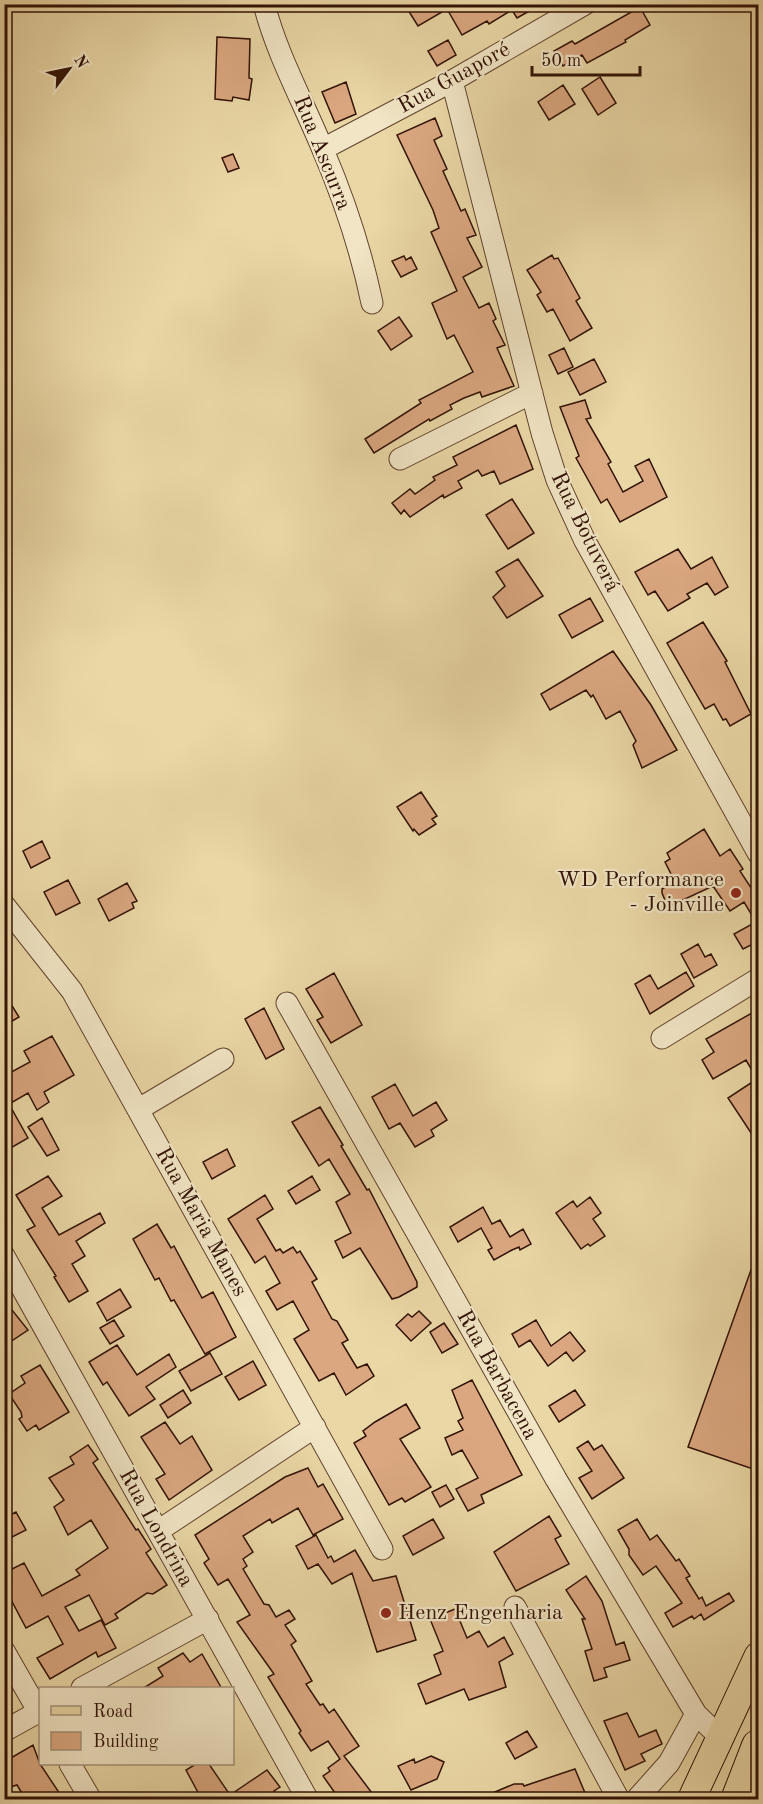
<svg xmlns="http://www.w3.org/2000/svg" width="763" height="1804" font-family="'Old Standard TT',serif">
  <rect width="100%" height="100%" fill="#ead7a6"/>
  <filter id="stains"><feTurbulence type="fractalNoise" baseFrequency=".00333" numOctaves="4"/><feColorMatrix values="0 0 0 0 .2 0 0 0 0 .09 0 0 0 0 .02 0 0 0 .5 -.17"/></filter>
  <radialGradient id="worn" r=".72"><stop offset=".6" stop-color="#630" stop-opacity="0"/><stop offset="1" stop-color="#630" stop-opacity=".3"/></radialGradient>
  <path fill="#daa780" stroke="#311204" stroke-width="1.5" d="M418,4H542L517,18L512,10L489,24L487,21L462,35L447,9L418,26L408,10Z
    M640,7L650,25L625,40L626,42L587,63L582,55L563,66L554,51L572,41L575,44Z
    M217,37L250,39L249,78L252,79L249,100L233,97L232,101L215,99Z
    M448,40L456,55L437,66L428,51Z
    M600,77L616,103L598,115L582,89Z
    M346,82L356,114L335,123L322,92Z
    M563,85L575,104L549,120L538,102Z
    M435,118L442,136L434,140L447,169L443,171L461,211L465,209L476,235L467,238L482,267L463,277L479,308L489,303L496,319L493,321L505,345L497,348L514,386L482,397L480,392L464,398L450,405L452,409L430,421L429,419L374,453L365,439L421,403L419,400L473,372L454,335L447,339L432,303L457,291L431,232L439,228L433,210L397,135Z
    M233,154L239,168L228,172L222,158Z
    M552,255L554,259L558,258L580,298L576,301L592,328L570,341L553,309L547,312L537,295L541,292L527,270Z
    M404,256L406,260L411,257L417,269L401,277L392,261Z
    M399,317L412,336L391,350L378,331Z
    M564,348L573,367L558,374L549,355Z
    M594,359L606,382L580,395L568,372Z
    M585,400L591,418L586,419L611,462L608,464L623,492L643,481L635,466L649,459L667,497L620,522L607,499L601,503L576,458L579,456L560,407Z
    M516,425L533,469L500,484L494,471L482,476L478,470L458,481L462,488L444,498L443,495L410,517L404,510L401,514L392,503L410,489L415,494L435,480L433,477L457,465L453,457Z
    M512,499L534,533L508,549L486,515Z
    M678,549L691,569L712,557L728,587L715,595L707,583L687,594L690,598L668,611L655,591L648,595L635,572Z
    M518,559L543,596L507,618L493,597L505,586L496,572Z
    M590,598L603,621L572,638L559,615Z
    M703,622L727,661L725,662L751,714L730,726L726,719L723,720L714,704L705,709L667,643Z
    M613,651L651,705L677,750L642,768L633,745L636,741L620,711L606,719L593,695L591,697L586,690L550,710L541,694Z
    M421,792L437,816L432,819L436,824L419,835L414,829L413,831L397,807Z
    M704,829L720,856L730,849L743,869L740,871L759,900V941L743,949L734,934L756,922L744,902L730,911L713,886L672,905H667L662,893V889L675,882L665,862L670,859L667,853Z
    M42,841L50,858L31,868L23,851Z
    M68,880L80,903L56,915L44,892Z
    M127,883L137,901L132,903L134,908L109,921L98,899Z
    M698,944L705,957L711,954L717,965L694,978L681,954Z
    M686,972L694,986L650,1014L635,984L650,975L658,989Z
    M334,973L362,1025L331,1043L317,1020L323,1017L306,989Z
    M4,993L19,1017L4,1026Z
    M264,1008L284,1049L266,1059L245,1019Z
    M759,1009V1145L728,1098L757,1079L746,1060L713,1079L702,1060L714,1052L706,1039Z
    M52,1036L74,1075L44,1092L49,1102L37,1110L28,1093L9,1104L28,1138L9,1149L4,1140V1076L30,1062L24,1051Z
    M395,1084L413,1116L436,1102L447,1120L431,1130L434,1136L415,1147L400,1123L389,1129L372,1097Z
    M320,1107L343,1145L341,1146L367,1190L369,1189L417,1282V1287L399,1297L392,1299L360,1248L343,1258L335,1241L351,1233L336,1202L350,1194L329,1159L319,1166L292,1122Z
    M42,1118L59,1150L47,1156L28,1127Z
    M227,1149L235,1166L212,1179L203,1162Z
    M48,1176L62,1196L42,1208L59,1235L100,1213L105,1223L76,1241L85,1256L72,1264L88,1291L69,1302L54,1277L56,1276L27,1230L35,1226L16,1195Z
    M312,1176L320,1190L296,1204L288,1191Z
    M265,1195L273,1209L257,1219L276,1251L280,1249L283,1253L293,1247L297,1253L300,1251L317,1279L312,1282L332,1319L337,1321L348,1340L342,1343L357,1368L367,1364L374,1376L346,1395L334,1373L319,1381L294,1339L309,1330L293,1301L277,1310L266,1291L280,1283L265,1256L255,1263L228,1219Z
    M590,1197L601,1213L593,1219L605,1236L590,1246L588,1244L581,1249L556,1213L573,1201L577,1207Z
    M483,1207L492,1224L500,1220L510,1237L523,1229L531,1244L520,1250L519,1247L512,1250L494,1260L488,1250L492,1248L481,1228L458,1242L450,1227Z
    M157,1224L171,1248L174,1246L202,1298L213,1292L236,1337L205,1354L174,1300L171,1301L159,1278L155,1280L133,1239Z
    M757,1253H759V1471L688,1447Z
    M120,1289L131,1307L107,1321L97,1303Z
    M4,1300L28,1330L10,1342L4,1335Z
    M419,1311L431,1323L411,1341L396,1325L408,1314L412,1317Z
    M114,1320L124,1336L110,1344L100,1328Z
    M536,1320L551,1346L570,1332L585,1351L573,1361L566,1352L548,1366L530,1340L519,1347L512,1334Z
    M444,1323L458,1344L442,1353L430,1332Z
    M117,1345L137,1375L169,1354L176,1367L146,1387L155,1399L129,1416L107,1382L103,1385L89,1362Z
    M210,1353L222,1374L191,1391L179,1371Z
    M253,1361L266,1385L239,1400L225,1377Z
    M40,1365L69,1412L39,1430L36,1425L27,1431L19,1419L22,1417L21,1412L9,1394L25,1383L21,1376Z
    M472,1380L522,1475L481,1495L484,1503L468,1511L456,1489L478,1478L462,1450L452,1455L445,1438L463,1430L458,1421L463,1418L452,1390Z
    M183,1390L191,1403L168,1418L160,1405Z
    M575,1390L585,1405L559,1422L549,1406Z
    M406,1404L420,1428L400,1439L431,1487L405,1502L402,1498L389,1505L354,1443L366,1436L363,1431L375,1422Z
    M165,1422L180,1444L192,1436L212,1470L169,1500L156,1479L165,1474L141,1437Z
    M588,1441L594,1450L602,1445L624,1478L592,1499L579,1478L592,1471L577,1448Z
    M88,1445L98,1459L93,1463L136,1530L138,1529L151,1549L146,1553L167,1585L153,1594L147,1593L115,1614L118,1618L105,1625L89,1595L65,1607L79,1631L101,1620L116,1648L98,1657L96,1652L50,1679L37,1658L63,1644L48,1616L26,1628L9,1596L4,1598V1573L24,1563L42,1596L80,1575L76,1570L108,1548L91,1520L68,1535L54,1507L64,1500L49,1478L74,1464L70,1457Z
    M308,1468L318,1487L323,1484L343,1519L313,1535L298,1508L272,1523L270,1519L243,1536L253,1552L243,1559L247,1566L243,1569L264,1604L269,1605L276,1617L289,1610L295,1619L285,1625L296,1641L291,1645L312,1681L306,1684L320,1705L323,1704L329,1713L334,1709L359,1746L344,1756L372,1793L361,1800H340L323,1776L330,1771L328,1768L340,1759L328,1741L311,1751L299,1733L301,1731L268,1677L274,1674L237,1622L250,1615L228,1579L218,1585L204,1563L209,1559L195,1535L285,1477Z
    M446,1485L454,1499L440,1507L432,1492Z
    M16,1512L26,1530L4,1541V1518Z
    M549,1516L561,1536L555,1539L569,1564L516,1591L494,1552Z
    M433,1519L444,1538L413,1555L403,1536Z
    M637,1519L650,1540L657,1535L676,1561L679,1559L690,1576L686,1578L699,1599L702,1597L706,1606L729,1593L734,1601L704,1620L701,1614L694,1619L692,1616L673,1627L665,1613L682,1603L656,1566L643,1575L629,1555V1549L618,1530Z
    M316,1535L328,1558L331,1556L334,1562L355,1550L373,1581L396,1576L416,1640L377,1652L352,1573L332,1584L318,1564L308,1569L296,1546Z
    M586,1576L602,1601L616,1645L624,1642L630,1660L604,1668L607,1677L594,1681L585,1651L592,1649L582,1619H585L566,1590Z
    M455,1609L467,1638L479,1631L488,1647L504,1637L513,1654L499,1662L506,1687L469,1700L464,1689L426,1704L418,1684L441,1674L434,1655L443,1651L430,1619Z
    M183,1653L190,1662L202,1654L222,1689H142L163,1676L158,1668Z
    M627,1713L639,1737L656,1730L662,1744L641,1754L645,1761L625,1770L604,1721Z
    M527,1731L537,1747L515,1759L506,1743Z
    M33,1745L40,1764L64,1800H41L39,1796L26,1800L17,1785L4,1789V1762Z
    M431,1756L444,1762L437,1779L411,1790L398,1766L414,1759L415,1763Z
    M196,1764H209L230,1795L267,1770L280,1787L274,1791L281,1800H202L186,1770Z
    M575,1769L588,1800H476L514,1784H523L524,1786Z"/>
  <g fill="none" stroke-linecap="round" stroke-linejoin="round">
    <defs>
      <path id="minor" d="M264,4C277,55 303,101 323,150C344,199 361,250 372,303
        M452,81L542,433L557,480L585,541L758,853
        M323,149L452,81L585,4
        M400,459L532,393
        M4,905L72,991L382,1549
        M287,1003L556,1479L696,1714L721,1738
        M662,1038L758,979
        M139,1109L223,1059
        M4,1256L308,1800
        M158,1531L315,1427
        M515,1607L619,1800
        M4,1651L40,1714
        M82,1688L208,1619
        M4,1731L40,1711
        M70,1764L91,1800
        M636,1800L669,1763L696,1714"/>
      <path id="major" d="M691,1800L758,1656"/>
      <path id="highway" d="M737,1800L758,1746"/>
    </defs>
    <use href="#minor" stroke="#5f432c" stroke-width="23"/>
    <use href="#major" stroke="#311204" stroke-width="29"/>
    <use href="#highway" stroke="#311204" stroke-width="34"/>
    <use href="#minor" stroke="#f1e5c5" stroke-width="21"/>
    <use href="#major" stroke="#ead7a6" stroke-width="27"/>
    <use href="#highway" stroke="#ead7a6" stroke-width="32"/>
  </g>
  <g fill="#8f2418" stroke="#f1e5c5" stroke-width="2">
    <circle cx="736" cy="893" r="6"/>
    <circle cx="386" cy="1613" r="6"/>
  </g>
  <g text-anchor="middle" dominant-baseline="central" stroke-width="4.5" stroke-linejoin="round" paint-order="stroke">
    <g font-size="22" fill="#311204" stroke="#f1e5c5">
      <text transform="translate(454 78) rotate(-29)">Rua Guaporé</text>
      <text transform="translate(322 153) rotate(68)">Rua Ascurra</text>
      <text transform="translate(585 532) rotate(64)">Rua Botuverá</text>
      <text transform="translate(201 1222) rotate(61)">Rua Maria Manes</text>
      <text transform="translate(497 1375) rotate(61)">Rua Barbacena</text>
      <text transform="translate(156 1528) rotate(61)">Rua Londrina</text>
    </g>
    <g font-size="22" fill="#311204" stroke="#f1e5c5" text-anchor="end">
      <text x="724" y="880">WD Performance<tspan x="724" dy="25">- Joinville</tspan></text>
      <text x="398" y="1613" text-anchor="start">Henz Engenharia</text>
    </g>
  </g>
  <rect width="763" height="1804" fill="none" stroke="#ead7a6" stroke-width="24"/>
  <rect x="6" y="6" width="751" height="1792" fill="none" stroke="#311204" stroke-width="3"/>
  <rect x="12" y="12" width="739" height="1780" fill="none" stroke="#311204" stroke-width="1.5"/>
  <rect x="39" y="1687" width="195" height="78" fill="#f1e5c5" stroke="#a49178" stroke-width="1.5"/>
  <rect x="51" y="1706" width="30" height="9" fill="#ead7a6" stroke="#a49178" stroke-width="1.5"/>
  <text x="93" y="1717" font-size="18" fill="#311204">Road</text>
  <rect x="51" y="1732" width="30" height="18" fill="#daa780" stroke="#a49178" stroke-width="1.5"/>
  <text x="93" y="1747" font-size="18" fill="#311204">Building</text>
  <g transform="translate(69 69) rotate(58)" stroke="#f1e5c5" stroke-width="4.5" paint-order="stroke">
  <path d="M0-4.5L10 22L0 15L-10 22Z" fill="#311204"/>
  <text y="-9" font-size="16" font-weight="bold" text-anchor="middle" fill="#311204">N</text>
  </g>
  <path d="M532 66v9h108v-9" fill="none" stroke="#311204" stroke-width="3"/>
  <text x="541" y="66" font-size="18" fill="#311204" stroke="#f1e5c5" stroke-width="4.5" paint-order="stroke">50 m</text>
  <rect width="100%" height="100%" filter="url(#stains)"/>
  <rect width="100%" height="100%" fill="url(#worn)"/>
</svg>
